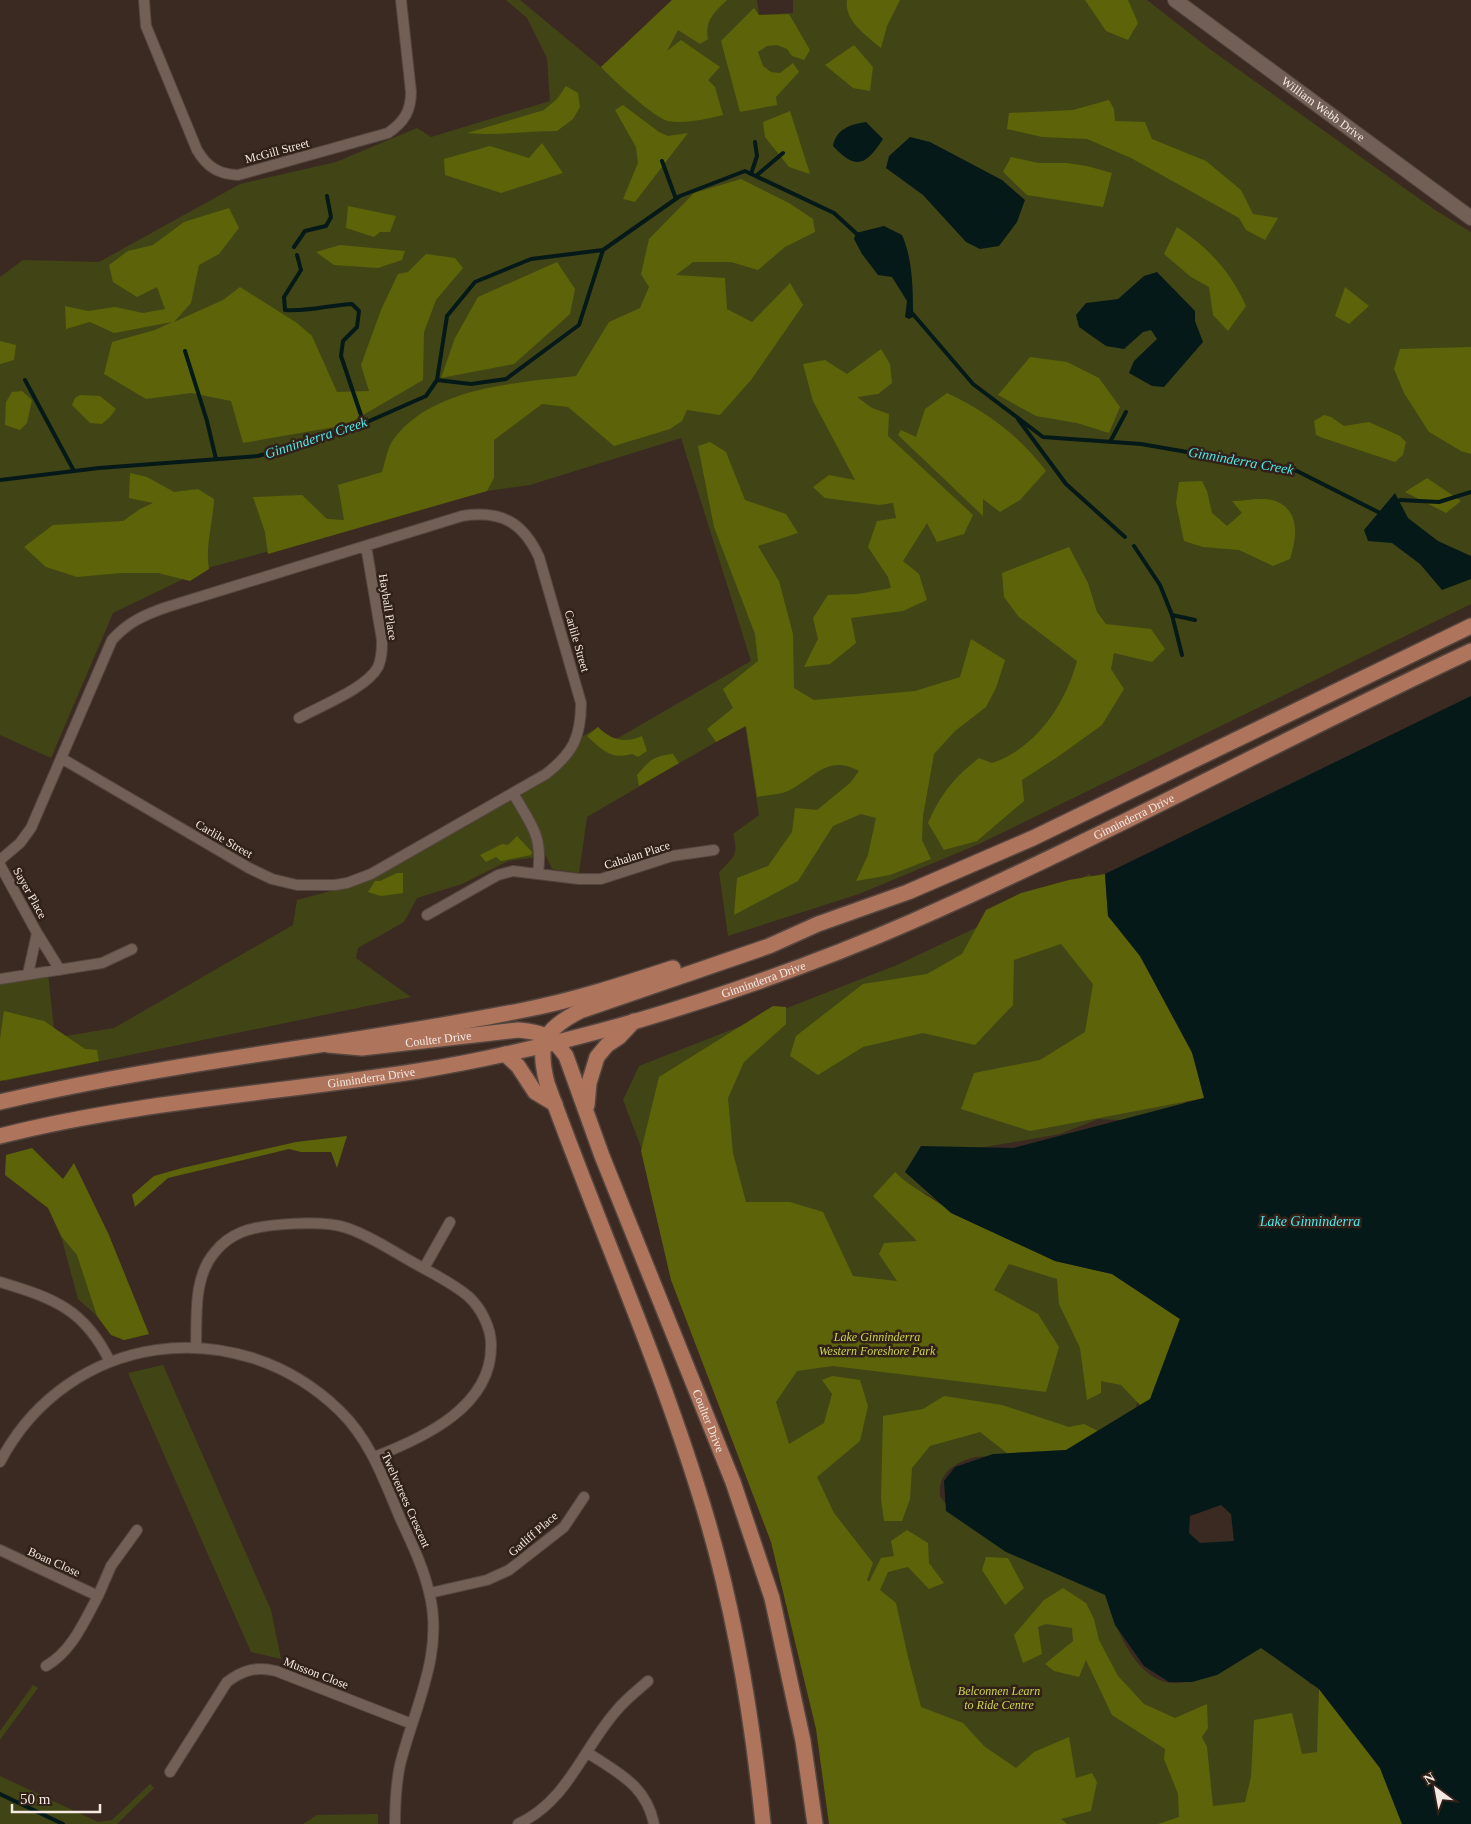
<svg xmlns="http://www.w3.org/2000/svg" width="1471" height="1824" font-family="Georgia,serif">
  <rect width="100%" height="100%" fill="#3b2a22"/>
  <path fill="#414515" d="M506,0H520L601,67L672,0H757L759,15L793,13V0H1147L1211,50L1435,210L1471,232V604L979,844L859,894L728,936L719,872C734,857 739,855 733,834L759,815L745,725L587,817L579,873L552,869L546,856L508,861L462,884L417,898L404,922L358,948L356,958L411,997L4,1081L0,1039V983L48,974L54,1029L66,1036L114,1028L293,925L297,900L342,888L382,873L467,826L560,765L583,736L598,727L608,738H618L751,661L681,438L530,485L487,491L204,569L113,613L51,758L0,735V277L23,260L99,262L240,184L336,162L417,128L431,137L550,101L547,58L527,18Z
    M1090,874L1102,900L1150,963L1187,1099L1183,1105L1141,1121L1098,1119L1060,1134L985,1147L949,1150L920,1185L938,1201L923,1192L934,1207L1073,1271L1142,1387L1133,1416L1085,1452L975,1457C956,1462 937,1473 940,1496L947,1506L1106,1592C1115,1631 1142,1699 1193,1680L1246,1634L1304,1676L1310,1684L1318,1686L1321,1704L1394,1799L1400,1812L1401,1824H853L845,1763L660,1197L623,1100L639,1066L897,965Z
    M108,1233L149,1334L124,1340L111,1335L97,1316L78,1299L61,1236Z
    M163,1365L271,1610L281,1659L251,1652L128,1373Z
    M33,1685L38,1688L0,1740V1731Z
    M0,1776L98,1822L112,1820L150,1784L154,1788L117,1824H0Z
    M378,1814V1824H303L317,1815Z"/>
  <path fill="#5d6309" d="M672,0H727C715,12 704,20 708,39L700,44L678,30L667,51L681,40L720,67L708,80L715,87L723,115C706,119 686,124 668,121C657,120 611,78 601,67Z
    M847,0H900L887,26L881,48C867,36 844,21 847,0Z
    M1085,0H1128L1138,23L1128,40L1106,31Z
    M754,8L759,15L789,14L810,50L804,60L792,56L787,49L777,45L767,46L758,52L763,66L771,72L780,73L793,63L799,72L776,97L777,105L740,112L721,41Z
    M854,45L873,67L870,91L853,88L825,65Z
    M566,86L578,93L580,107L573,119L557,131C527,131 497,136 467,133L544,110L557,99Z
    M1109,100L1114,109L1115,121L1145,122L1152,139L1206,161L1241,190L1253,214L1278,218L1265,240L1246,230L1239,218L1131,158L1087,139L1042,137L1007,129L1009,113L1073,110Z
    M623,105L659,132L668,136L688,133L635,202L623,199L638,163L636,147L615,110Z
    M790,111L810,174L789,167L765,137L763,122Z
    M542,143L563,173L501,193L445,175L444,159L490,146L529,158Z
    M1011,157L1038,163H1067L1087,166L1112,173L1103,207L1027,195L1003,172Z
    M741,179L789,203L813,219L815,232L785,247L758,270L731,262H693L676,275L725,278L727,309L752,322L790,283L803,305L751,380L720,415L687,410L682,421L670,429L614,446L568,407L542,404L494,440V478L487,491L268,554L265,532L253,497L302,495L327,519L344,520L338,485L382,472C385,463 387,449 393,440C431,387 516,383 576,376L609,322L640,308L649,287L641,274L649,239L694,193Z
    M348,206L396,216L390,232H380L374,237L346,228Z
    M229,208L239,228L219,254L199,265L191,303L174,322L223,300L240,287L297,323L312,336L337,392L369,391L361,365L381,310L398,274L408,272L426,254L455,258L463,268L436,300L424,332L423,380L346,425L243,443L231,401L191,393L146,399L104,374L112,342L155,330L172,322L114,333L90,322L66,329L65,306L88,311L115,307L143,313L165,309L157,287L137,297L113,282L109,265L128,251L153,245L184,222Z
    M1177,227C1208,247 1231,272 1246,306L1228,331L1213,315L1209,287L1191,277L1164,254Z
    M340,245L405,251L402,260L378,268L334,265L316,252Z
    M557,262L575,289L570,314L514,364L441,378L455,338L478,297Z
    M1345,287L1369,306L1349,324L1335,316Z
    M0,341L16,345L14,360L0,364Z
    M1471,347V454L1461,451L1429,432L1404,393L1394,369L1400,349Z
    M881,349L890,364L892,383L878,394L857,397L872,408L889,414L888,436L973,515L964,534L937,542L927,523L903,561L919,574L927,600L903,611L851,618L856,643L830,664L804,667L818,639L813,618L828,595L858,594L891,588L888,577L868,547L877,521L896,518L893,503L879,505L825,498L813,487L829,475L855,480L813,401L803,364L825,360L847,374Z
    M1030,357L1067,362L1099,378L1120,407L1109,433L1077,423L1036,416L998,395Z
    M22,391L32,400L27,423L20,430L5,425L6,402L12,392Z
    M947,393C986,411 1020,436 1046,471L1020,500L1000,512L983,499V516L898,435L901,430L916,437L925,409Z
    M80,395L100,396L116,409L110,417L102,424L90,423L72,405L75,398Z
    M1324,415L1331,417L1344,426L1369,422L1400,436L1406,442L1403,455L1395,462L1323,438L1316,435L1314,421Z
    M710,442L726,452L745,500L786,514L798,533L758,546L779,581L793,634L794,688L814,700L915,691L960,677L971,639L1005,660L996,688L986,707L955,731L934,754L923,816L922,840L931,859L890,875L856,881L868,855L876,818L861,814L833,826L798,881L734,915L737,878L768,866L792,832L795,808L817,810L850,783L859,771C827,754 815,778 788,791C779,795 766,795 757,797L746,726L716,742L707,729L733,708L723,689L758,661L755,634L714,527L698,446Z
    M130,473L147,477L174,492L198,489L214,499C213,523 205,546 209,569L190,581L158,573H121L77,577L46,567L24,547L53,525L123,521L140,509L153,503L129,498Z
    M1427,478L1461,501L1446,513L1405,492Z
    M1202,481L1207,491L1212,513L1227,526L1242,513L1232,501C1243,501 1261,497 1272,500C1301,508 1297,537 1290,559L1273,566L1239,550L1203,547L1184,541L1176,503L1179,482Z
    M1069,547L1088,583L1097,612L1106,624L1151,629L1165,649L1152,662L1114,653L1111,669L1124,689L1102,725L1059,756L1022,780L1024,801L977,841L944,850L928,823C942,792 953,779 979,758L992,763C1036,748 1065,705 1077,661L1019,617L1004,597L1002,573Z
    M598,727C611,740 625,744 642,736L647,751L638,757L632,754C611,760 602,750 587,736Z
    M673,754L679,763L639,786L637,775C650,760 653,756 673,754Z
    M517,836L532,852L531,855L501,861L496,857L486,862L480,855L502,844L508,845Z
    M397,873H403V893L381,896L368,892L375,881H380Z
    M1105,874L1108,916L1140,956L1192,1053L1205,1098L1030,1131L961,1109L974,1073L1040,1060L1085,1032L1093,984L1061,944L1014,960L1013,1005L975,1045L923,1033L863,1047L818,1075L790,1056L796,1036L863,984L927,974L962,954L986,910L1021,893L1069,880Z
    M773,1006L786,1007V1024L744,1062L728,1098L733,1153L746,1202H790L823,1212L853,1276L897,1281L879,1254L884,1243L917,1241L873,1196L895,1172C911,1189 934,1197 952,1213L1055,1261L1112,1274L1180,1319L1151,1399L1140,1405L1121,1385L1101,1381V1393L1087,1400L1080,1348L1059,1304L1057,1279L1009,1264L994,1290L1038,1314L1059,1347L1046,1392L833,1366L797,1371L776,1402L789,1444L824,1423L832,1394L822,1380L832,1376L860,1380L868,1406L860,1441L817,1477L834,1513L873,1563L867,1580L869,1582L881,1558L894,1556L891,1541L907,1530L928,1543L929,1563L944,1583L929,1589L908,1567L888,1572L880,1590L896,1603L908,1657L921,1707L963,1723L984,1746L1016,1768L1034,1752L1069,1737L1076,1778L1092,1773L1097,1782L1091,1811L1061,1819L1067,1824H829L816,1729L771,1542L671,1280L641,1151L659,1077Z
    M4,1011L44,1021L85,1049L97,1050L99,1061L0,1081V1039Z
    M347,1136L337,1168L331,1152H301L289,1149L168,1178L135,1207L132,1195L154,1176L182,1168L296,1142Z
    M32,1148L63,1179L74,1163L108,1233L149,1334L124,1340L111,1335L97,1316L77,1255L61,1236L48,1208L5,1175L6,1155Z
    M944,1396L1002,1405L1069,1427L1084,1424L1098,1431L1066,1450L1007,1453L980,1432L930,1446L912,1468L910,1499L902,1521H884L881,1499L883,1416L923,1409Z
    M986,1557L1008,1558L1024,1588L1005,1605L982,1570Z
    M1063,1588L1086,1603L1094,1619L1099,1640L1118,1676L1144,1704L1175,1718L1207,1704L1208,1728L1202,1737L1207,1747L1213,1806L1245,1802L1251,1777L1254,1720L1292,1713L1302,1754L1317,1752L1319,1689L1380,1768L1402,1824H1158L1179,1817L1178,1794L1164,1759L1165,1749L1112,1715L1086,1660L1079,1677L1054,1671L1045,1664L1073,1641L1072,1628L1046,1624L1038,1627L1042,1654L1023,1663L1014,1635L1044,1600Z"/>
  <path fill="#051919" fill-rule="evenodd" d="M866,122L883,139C866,165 856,171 833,146C836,129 851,124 866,122Z
    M910,137L930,142L1002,180L1025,200L1017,222L999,246L980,249L966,242L923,195L886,168L889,156Z
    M884,226L902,235C913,260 913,290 913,317L909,319L905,317L907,301L892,277L878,275L862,254L854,239L856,233Z
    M1157,272L1195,311V321L1203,342L1164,387L1152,386L1129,373L1134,361L1157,339L1151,330L1143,332L1124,349L1106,346L1079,327L1076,315L1086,303L1118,299L1144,276Z
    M1395,493L1408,518L1438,541L1471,556V579L1442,590L1420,564L1392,543L1368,541L1364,530Z
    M1471,696V1824H1402L1380,1768L1319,1689L1261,1648L1217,1675L1192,1682H1169L1144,1666L1115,1625L1105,1595L1006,1552L946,1511L944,1481L955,1467L993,1454L1066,1450L1150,1399L1180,1319L1112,1274L1055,1261L951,1213L905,1172L921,1146L1013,1148L1204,1098L1192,1052L1140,956L1108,916L1105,874ZM1221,1505L1231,1514L1234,1541L1200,1543L1189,1533L1190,1516Z"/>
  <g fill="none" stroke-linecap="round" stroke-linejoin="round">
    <path stroke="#051919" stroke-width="4" d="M662,161L676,199
      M751,174L757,156L755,142
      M756,176L783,153
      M294,247L305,231L326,226L331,217L327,196
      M297,255L301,270L284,297L285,310C307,312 330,305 352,304L359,311L357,327L343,341L341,356L364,424
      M912,313L973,384L1043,437L1141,444L1297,471L1382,514
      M185,351L207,421L216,459
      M25,380L74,471
      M437,380L447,316L475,282L531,259L603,250
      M1018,419L1066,484L1125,537
      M1110,442L1126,412
      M0,480L99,468L258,456L349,430L426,396L437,380L471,384L506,379L579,325L603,250L680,196L745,171L834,213L858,235
      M1400,500L1439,502L1471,492
      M1134,546L1160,585L1172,615L1182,655
      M1172,615L1195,620
      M0,1794L63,1824"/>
    <defs>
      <path id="street" d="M144,0L146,26L197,150C207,167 218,174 238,175L388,133C404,122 411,111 411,92L401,0
        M299,718C320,706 367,688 378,667C382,658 382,649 382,640L366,546
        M513,793C531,825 543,835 538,873
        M0,860L20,843L31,828L112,640C128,622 144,615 167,607L462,516C501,510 523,522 539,557L581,703C581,737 573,753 546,774L371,874L347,883L335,885H297L272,879L249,868L61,758
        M0,865L37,933L28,974
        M427,915L498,875L513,871L579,879H601L672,856L714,850
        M37,933L60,970
        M0,979L102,963L132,949
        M424,1268L450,1222
        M0,1282C53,1298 85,1309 110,1362
        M196,1347C197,1316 193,1277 215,1252C222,1243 232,1236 242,1232C265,1223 324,1220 347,1228C371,1236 392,1251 414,1263C433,1274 453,1283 469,1297C481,1308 491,1328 491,1344C493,1406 424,1438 374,1457
        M0,1462C68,1332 236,1310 340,1411C370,1440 384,1480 400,1518C411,1542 423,1566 429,1592C445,1653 414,1708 400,1765C396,1784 395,1804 395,1824
        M0,1550L98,1596L111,1566L137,1530
        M430,1593L487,1580L509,1570L564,1527L584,1497
        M46,1666C72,1651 84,1622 98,1596
        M588,1753C618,1773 646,1785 654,1824
        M170,1772L227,1682C243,1670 257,1666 276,1671L412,1724
        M518,1824C568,1801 583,1748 617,1710C626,1699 638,1690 648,1681"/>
      <g id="secondary">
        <path id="s1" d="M1175,0L1471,218"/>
      </g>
      <g id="primary">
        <path id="s2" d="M328,1045L362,1048L518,1030C542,1032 552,1036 566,1056L602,1156L733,1482L772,1598L803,1741L815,1824"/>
        <path d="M505,1054L518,1066L535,1092L555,1104"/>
        <path d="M0,1102C173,1061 350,1045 524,1010C575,1000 624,984 673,968"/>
        <path d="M587,1105L589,1083L597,1057L607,1045L619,1037L634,1021"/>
        <path id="s3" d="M0,1136C138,1101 279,1093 418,1071C491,1059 562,1042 633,1022C728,994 822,961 913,921C1102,838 1284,738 1471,651"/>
        <path d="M763,1824C752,1714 734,1605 701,1499C658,1358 597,1222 547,1083C537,1043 543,1030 580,1011L769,946L818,924L908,892L1033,838L1471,626"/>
      </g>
    </defs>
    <use href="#street" stroke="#54463f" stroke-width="12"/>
    <use href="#secondary" stroke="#54463f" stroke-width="16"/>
    <use href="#primary" stroke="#54463f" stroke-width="18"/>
    <use href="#street" stroke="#725f55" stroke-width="10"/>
    <use href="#secondary" stroke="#725f55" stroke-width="14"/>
    <use href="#primary" stroke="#af745c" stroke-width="15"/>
  </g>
  <g text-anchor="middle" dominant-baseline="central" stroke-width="5" stroke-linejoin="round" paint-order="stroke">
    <g font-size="12" fill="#f4e9e3" stroke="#312118">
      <text stroke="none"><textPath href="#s1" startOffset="184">William Webb Drive</textPath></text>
      <text transform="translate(277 151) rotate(-15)">McGill Street</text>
      <text transform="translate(388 607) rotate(81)">Hayball Place</text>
      <text transform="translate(577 641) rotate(74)">Carlile Street</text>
      <text stroke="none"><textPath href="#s3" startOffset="1186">Ginninderra Drive</textPath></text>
      <text transform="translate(224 839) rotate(30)">Carlile Street</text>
      <text transform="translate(637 855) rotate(-18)">Cahalan Place</text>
      <text transform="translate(30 893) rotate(61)">Sayer Place</text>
      <text stroke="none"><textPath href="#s3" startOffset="781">Ginninderra Drive</textPath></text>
      <text stroke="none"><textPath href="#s2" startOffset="111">Coulter Drive</textPath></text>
      <text stroke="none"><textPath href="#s3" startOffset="376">Ginninderra Drive</textPath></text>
      <text stroke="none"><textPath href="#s2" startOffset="640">Coulter Drive</textPath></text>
      <text transform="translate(406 1500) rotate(66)">Twelvetrees Crescent</text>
      <text transform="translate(533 1534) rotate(-41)">Gatliff Place</text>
      <text transform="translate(54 1562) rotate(24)">Boan Close</text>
      <text transform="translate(316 1673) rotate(21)">Musson Close</text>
    </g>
    <g font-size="12" font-style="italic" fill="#ccd84d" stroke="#312118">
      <text x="877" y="1337">Lake Ginninderra<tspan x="877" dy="14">Western Foreshore Park</tspan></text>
      <text x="999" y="1691">Belconnen Learn<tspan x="999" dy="14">to Ride Centre</tspan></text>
    </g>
    <g font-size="14" font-style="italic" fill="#4deaed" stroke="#312118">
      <text transform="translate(316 438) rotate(-18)">Ginninderra Creek</text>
      <text transform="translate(1241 461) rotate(10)">Ginninderra Creek</text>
      <text x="1310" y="1221">Lake Ginninderra</text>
    </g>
  </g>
  <g transform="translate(1436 1789) rotate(328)" stroke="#312118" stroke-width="4" paint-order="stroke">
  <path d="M0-4L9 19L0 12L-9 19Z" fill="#f4e9e3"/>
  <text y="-8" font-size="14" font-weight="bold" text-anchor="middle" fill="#f4e9e3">N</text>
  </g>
  <path d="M12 1804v8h88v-8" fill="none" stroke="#f4e9e3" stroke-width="2.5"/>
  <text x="20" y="1804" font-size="15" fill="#f4e9e3" stroke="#312118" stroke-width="4" paint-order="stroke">50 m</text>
</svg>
